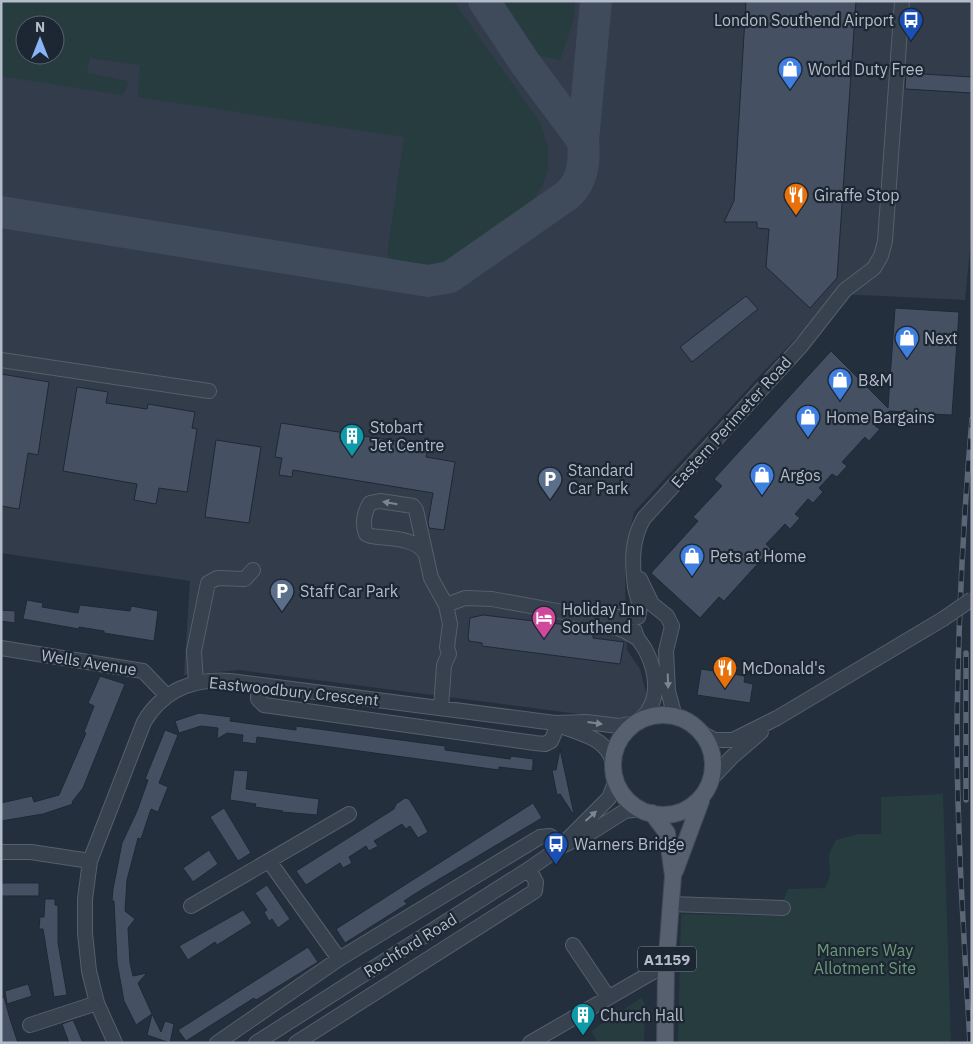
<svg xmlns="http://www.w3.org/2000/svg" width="973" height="1044" font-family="'IBM Plex Sans',sans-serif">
  <rect width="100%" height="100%" fill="#242f3e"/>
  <path fill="#323c4b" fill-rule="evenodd" d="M1,1H972V229L965,300L840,294L768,367L634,512L625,556V583L627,650L640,669L647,696L640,711L621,719L594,716L239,670L184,675L190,581L1,553ZM25,25H55V55H25Z"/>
  <path fill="#263c3f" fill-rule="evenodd" d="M1,1H453L540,122L548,148V168L543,185L530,203L454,257C431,268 410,269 387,256L404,137L138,97L140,65L90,58L87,73L129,81L123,95L1,76ZM25,25H55V55H25Z
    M494,1H575L574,18L560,60L530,53Z
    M943,794L951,1043H678L681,914L783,916V901L788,889L825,888L830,876L829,854L836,840L858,834H881V797Z
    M641,998L645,1004L644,1043H598L591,1031Z"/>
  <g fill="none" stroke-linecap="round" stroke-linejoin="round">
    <path stroke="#3f4a5a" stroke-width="32" d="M484,1L525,63L583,141
      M1,212L428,281L450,277L566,196C583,183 585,161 583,141L596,1"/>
  </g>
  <path fill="#455162" stroke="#1f2835" d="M746,1H856L837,278L810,308L766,267L769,229L757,228V222H724L734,201Z
    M906,73L972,77V93L905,89Z
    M746,296L758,309L692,362L680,347Z
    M895,308L959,312L952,415L931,414L930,420L909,418V412L889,411L875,426L880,429L869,441L865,437L842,462L847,466L837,477L832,474L819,488L823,492L813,503L808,499L795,514L800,518L790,529L785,524L766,544L771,549L753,569L724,601L719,597L700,618L651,573L698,521L693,517L722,486L714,479L831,351L888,408Z
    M1,374L49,382L38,455L28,453L19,509L1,506Z
    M77,387L108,392L106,403L147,409L148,404L195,412L192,428L197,429L187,492L159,488L156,504L134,500L137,484L63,471Z
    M281,423L428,446L426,457L455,462L444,530L429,528L428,522L433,493L293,470L292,477L279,475L282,458L275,457Z
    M216,440L261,447L249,523L205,517Z
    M27,600L43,603L42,607L78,613L80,605L130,611L131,606L158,611L154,641L104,633V631L79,627V629L23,619Z
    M1,610L15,611V623L1,621Z
    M483,615L593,628V638L624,642L620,664L482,646V643L469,641L468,637L470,618Z
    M701,669L745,676L744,682L753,684L750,703L697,695Z
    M100,676L125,684L83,788L72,802L73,804L43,814L1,821V803L32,796L34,802L59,795L86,733L84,732L94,706L88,703Z
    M199,713L231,717L230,721L296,730V726L445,746V750L510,759L511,756L533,759V765L532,771L499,767V770L257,737L256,744L242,742L243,735L227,733L217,739L218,728L201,726L179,733L175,721Z
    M165,730L178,735L159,783L168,787L158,812L151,809L141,839L138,838L127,880L125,911L135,919L128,928L130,963L133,976L147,973L138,983L152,1014L136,1025L124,1001L117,962L114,901H112L113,889L122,843L137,811L148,780L145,779Z
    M560,749L574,814H573L560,794L557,795L552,770H556Z
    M234,770L248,771L246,789L319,799L317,815L282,812L283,811L255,807L256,804L230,800Z
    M405,798L409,799L420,817L428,832L418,838L410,826L406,829L402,824L374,841L378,846L369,851L366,846L349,857L352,863L343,868L340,863L306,885L296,871L394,809L396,804Z
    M533,803L542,818L421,890L404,901L407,904L345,943L336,929Z
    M224,808L251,853L238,861L210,817Z
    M209,850L218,864L193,882L183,868Z
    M1,883H39V896H1Z
    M267,885L290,919L278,928L272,919L269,921L264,912L267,910L255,893Z
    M45,899H55V905H58V943L67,995L54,997L43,929H39L40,917H44Z
    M243,910L252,923L217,945L215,942L188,960L179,946Z
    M308,947L318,962L256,1000L254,998L186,1041L178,1030Z
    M28,984L32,996L7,1004L5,991Z
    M4,997L10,1019L18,1043H1V998Z
    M152,1014L161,1032L165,1021L174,1024L170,1043L147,1035Z
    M73,1020L75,1024L83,1043H69L62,1024Z"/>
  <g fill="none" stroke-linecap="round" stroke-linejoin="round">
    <defs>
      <path id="minor" d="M1,360L209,391
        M425,553C414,537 389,539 371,536L366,534C362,524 364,512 370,503L380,501L413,506L416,510L431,578L446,605L450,624L447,647L449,654L444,665L441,708
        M640,579L652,604L667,616L672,626L666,651L668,691L674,713L681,719
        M446,605L465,598L492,599L590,617L625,631L637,638
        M599,617H638
        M638,617C642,606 637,598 635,587C632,563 631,540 644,518L801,346L845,290L874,268L881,256L885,241L902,1
        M635,631C636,639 642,643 646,651C657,673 661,701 641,719
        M1,648L143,671L167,696
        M196,682L194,651L208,583L217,578L245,579L253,570
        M258,685V699L264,705L271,706L535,743L545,744L551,741L555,732V723
        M557,724C580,735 606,736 613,763
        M700,732L714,740H733L777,718L943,619
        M713,777L732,757L761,732
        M566,841L609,798L615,783
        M1,852H31L90,861
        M269,861L339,959
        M671,904L783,908
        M191,906L349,814
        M573,945L608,997
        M30,1025L97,1003
        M115,1043L97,1003L89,971L85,933V899L90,861L144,722C163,690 194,678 230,681L555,723L586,722L619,726L635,723
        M217,1043L339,959L540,837L550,836L562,846
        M256,1043L529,869L562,846L590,833L625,811L641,809
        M296,1043L535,891L536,882L529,869
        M530,1043L658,969L666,968"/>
      <path id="major" d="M613 765a50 50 0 1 1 100 0a50 50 0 1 1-100 0Z
        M652,813L667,833L673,876L666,968L665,1043
        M675,871L701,801"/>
    </defs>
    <use href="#minor" stroke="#565f6c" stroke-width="16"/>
    <use href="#major" stroke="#414a57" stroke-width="18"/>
    <use href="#minor" stroke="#38414e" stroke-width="14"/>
    <use href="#major" stroke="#56606e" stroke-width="16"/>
    <defs>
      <path id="rail" d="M966,800V653
        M970,1043C964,938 957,833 957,729C958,625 963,522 972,419"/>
    </defs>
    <use href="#rail" stroke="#5a6575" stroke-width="5.5"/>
    <use href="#rail" stroke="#1d2633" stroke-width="4" stroke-dasharray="11" stroke-linecap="butt"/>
    <defs>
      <path id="minor-bridge" d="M943,619L972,599"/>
    </defs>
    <use href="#minor-bridge" stroke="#565f6c" stroke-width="16" stroke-linecap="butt"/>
    <use href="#minor-bridge" stroke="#38414e" stroke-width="14"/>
  </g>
  <defs><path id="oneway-solid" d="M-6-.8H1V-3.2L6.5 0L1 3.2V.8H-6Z" transform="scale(1.25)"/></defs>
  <g fill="#7c8592">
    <use href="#oneway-solid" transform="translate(390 503) rotate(-170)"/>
    <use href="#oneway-solid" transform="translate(668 681) rotate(88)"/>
    <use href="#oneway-solid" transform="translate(595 723) rotate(8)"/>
    <use href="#oneway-solid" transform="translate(591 816) rotate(-42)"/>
  </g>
  <defs>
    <symbol id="bus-pin" viewBox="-11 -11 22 30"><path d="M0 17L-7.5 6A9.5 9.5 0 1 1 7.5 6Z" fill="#1a4fb4" stroke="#1d2633"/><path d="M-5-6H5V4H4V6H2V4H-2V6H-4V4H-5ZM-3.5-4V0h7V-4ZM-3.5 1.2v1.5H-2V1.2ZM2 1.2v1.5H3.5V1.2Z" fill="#fff"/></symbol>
    <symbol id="shop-pin" viewBox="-11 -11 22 30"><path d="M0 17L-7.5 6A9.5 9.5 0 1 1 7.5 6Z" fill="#3f7fe0" stroke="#1d2633"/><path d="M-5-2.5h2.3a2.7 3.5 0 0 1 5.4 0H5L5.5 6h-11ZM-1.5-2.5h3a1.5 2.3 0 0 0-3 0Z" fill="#fff"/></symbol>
    <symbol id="restaurant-pin" viewBox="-11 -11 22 30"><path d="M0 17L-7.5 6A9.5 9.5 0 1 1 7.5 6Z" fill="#e8710a" stroke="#1d2633"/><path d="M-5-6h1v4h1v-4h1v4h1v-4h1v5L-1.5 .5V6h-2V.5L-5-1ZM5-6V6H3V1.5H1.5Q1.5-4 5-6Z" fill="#fff"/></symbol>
    <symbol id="building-pin" viewBox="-11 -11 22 30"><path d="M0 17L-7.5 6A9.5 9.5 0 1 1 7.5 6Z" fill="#0f9aa8" stroke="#1d2633"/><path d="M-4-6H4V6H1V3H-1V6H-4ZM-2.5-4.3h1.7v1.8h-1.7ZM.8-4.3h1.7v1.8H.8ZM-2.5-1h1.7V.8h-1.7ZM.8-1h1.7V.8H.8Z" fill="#fff"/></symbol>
    <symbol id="parking-pin" viewBox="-11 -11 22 30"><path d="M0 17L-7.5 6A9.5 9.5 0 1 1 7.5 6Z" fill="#5c6f8a" stroke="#1d2633"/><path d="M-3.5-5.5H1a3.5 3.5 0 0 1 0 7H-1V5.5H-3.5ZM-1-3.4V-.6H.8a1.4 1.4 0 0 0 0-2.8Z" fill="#fff"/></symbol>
    <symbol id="hotel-pin" viewBox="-11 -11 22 30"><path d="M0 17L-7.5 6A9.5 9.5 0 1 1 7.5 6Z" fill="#d1479c" stroke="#1d2633"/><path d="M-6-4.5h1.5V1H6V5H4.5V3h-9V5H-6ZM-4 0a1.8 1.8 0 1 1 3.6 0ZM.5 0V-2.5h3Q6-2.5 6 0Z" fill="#fff"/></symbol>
  </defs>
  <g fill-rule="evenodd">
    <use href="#bus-pin" x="897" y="6" width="28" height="38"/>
    <use href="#shop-pin" x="776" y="55" width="28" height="38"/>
    <use href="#restaurant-pin" x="782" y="181" width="28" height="38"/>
    <use href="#shop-pin" x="893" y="324" width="28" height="38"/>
    <use href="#shop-pin" x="826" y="366" width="28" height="38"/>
    <use href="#shop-pin" x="794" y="403" width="28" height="38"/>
    <use href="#building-pin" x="338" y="422" width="28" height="38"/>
    <use href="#shop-pin" x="748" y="461" width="28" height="38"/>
    <use href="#parking-pin" x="536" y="465" width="28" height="38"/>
    <use href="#shop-pin" x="678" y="542" width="28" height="38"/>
    <use href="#parking-pin" x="268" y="577" width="28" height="38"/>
    <use href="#hotel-pin" x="530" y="604" width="28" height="38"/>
    <use href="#restaurant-pin" x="711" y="654" width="28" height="38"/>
    <use href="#bus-pin" x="542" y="830" width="28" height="38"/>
    <use href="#building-pin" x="569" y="1001" width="28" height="38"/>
  </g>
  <g text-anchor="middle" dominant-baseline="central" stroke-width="4.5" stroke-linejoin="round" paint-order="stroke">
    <rect fill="#1d2633" stroke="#878f9c" stroke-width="1" x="638" y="946.5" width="58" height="25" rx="4"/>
    <g font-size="15" font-weight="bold" fill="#b4bcc9">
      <text x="667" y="959">A1159</text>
    </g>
    <g font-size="16" fill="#b4bcc9" stroke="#1d2633" text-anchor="start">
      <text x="894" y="20" text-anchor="end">London Southend Airport</text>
      <text x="808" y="69">World Duty Free</text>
      <text x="814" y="195">Giraffe Stop</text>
      <text x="924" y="338">Next</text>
      <text x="858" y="380">B&amp;M</text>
      <text x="826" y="417">Home Bargains</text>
      <text x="370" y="427">Stobart<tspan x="370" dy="18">Jet Centre</tspan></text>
      <text x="568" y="470">Standard<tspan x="568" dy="18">Car Park</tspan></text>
      <text x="780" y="475">Argos</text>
      <text x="710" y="556">Pets at Home</text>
      <text x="300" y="591">Staff Car Park</text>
      <text x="562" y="609">Holiday Inn<tspan x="562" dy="18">Southend</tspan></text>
      <text x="742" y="668">McDonald's</text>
      <text x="574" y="844">Warners Bridge</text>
      <text x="600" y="1015">Church Hall</text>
    </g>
    <g font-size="16" fill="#b4bcc9" stroke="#1d2633">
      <text transform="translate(731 422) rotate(-48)">Eastern Perimeter Road</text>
      <text transform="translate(89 662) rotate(9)">Wells Avenue</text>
      <text transform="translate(294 691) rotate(6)">Eastwoodbury Crescent</text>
      <text transform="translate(410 945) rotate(-32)">Rochford Road</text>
    </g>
    <g font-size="16" fill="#6b9a76" stroke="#1d2633">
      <text x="865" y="950">Manners Way<tspan x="865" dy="18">Allotment Site</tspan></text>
    </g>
  </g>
  <rect width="973" height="1044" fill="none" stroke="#b4bcc9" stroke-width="5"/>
  <g transform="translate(40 40)"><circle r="24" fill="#1d2633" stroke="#59626f"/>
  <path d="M0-4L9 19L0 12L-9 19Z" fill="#8ab4f8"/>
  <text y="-8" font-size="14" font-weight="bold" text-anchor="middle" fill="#b4bcc9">N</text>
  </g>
</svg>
